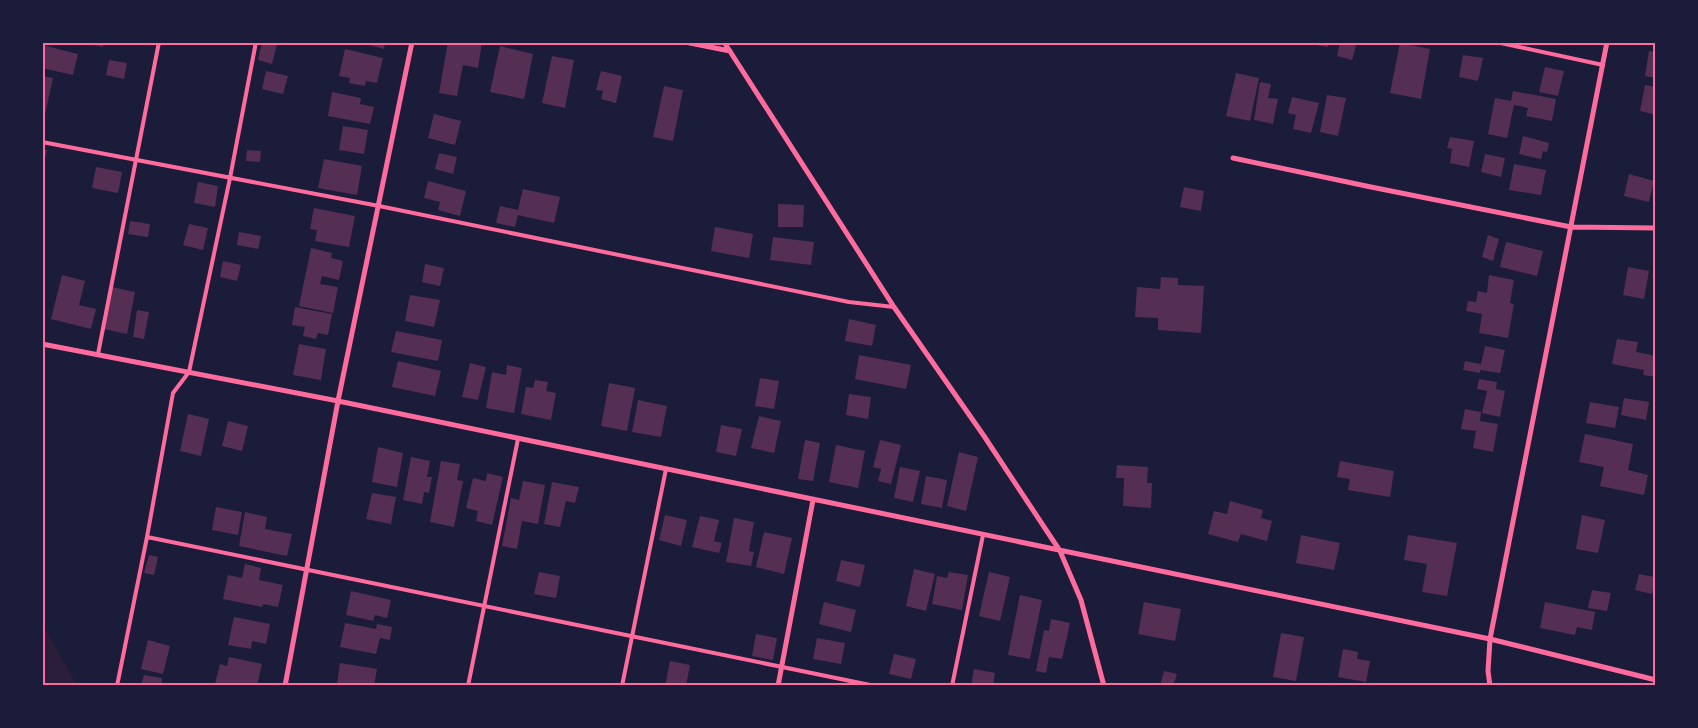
<svg xmlns="http://www.w3.org/2000/svg" width="1698" height="728" font-family="Raleway,sans-serif">
  <rect width="100%" height="100%" fill="#1b1b3a"/>
  <path fill="#2a1e3b" d="M43,626L77,685H43Z"/>
  <path fill="#542f53" d="M79,42H104L103,47Z
    M262,42L277,44L272,64L258,60Z
    M358,42H385L384,49Z
    M448,42H482L478,68L463,65L457,96L439,93Z
    M1316,42H1329L1328,47L1316,45Z
    M1340,42H1357L1352,60L1337,56Z
    M1400,43L1430,49L1421,99L1390,93Z
    M42,45L78,54L73,75L42,68Z
    M500,46L533,54L524,99L490,92Z
    M345,49L383,58L377,83L366,81L365,86L349,83L350,78L339,76Z
    M1649,51L1656,52V78L1645,76Z
    M1463,55L1483,58L1478,81L1459,77Z
    M552,56L574,60L565,108L542,103Z
    M109,60L127,63L124,79L106,75Z
    M1545,67L1564,71L1558,96L1539,92Z
    M266,71L288,76L283,94L262,89Z
    M601,71L622,76L616,103L601,99L603,91L596,90Z
    M1236,73L1259,78L1250,121L1226,116Z
    M42,76L53,78L43,124H42Z
    M1260,82L1271,84L1268,98L1278,99L1273,124L1254,120Z
    M1645,85L1656,87V115L1640,111Z
    M664,86L683,90L673,141L653,137Z
    M1513,91L1556,99L1552,121L1526,116L1528,108L1514,105L1507,138L1488,134L1495,98L1511,101Z
    M332,92L361,98L360,104L374,107L370,124L328,116Z
    M1327,95L1346,98L1338,136L1320,132Z
    M1292,97L1319,103L1311,133L1293,129L1296,115L1288,113Z
    M434,114L461,121L455,145L428,138Z
    M343,126L368,130L364,154L339,150Z
    M1523,136L1549,143L1547,152L1543,151L1541,159L1519,154Z
    M1450,137L1474,141L1469,167L1450,163L1452,149L1447,148Z
    M42,149L47,150L43,167L42,166Z
    M247,150L261,151L260,162L246,161Z
    M439,153L457,157L453,174L435,169Z
    M1485,154L1505,158L1501,177L1481,172Z
    M324,159L362,166L357,195L318,188Z
    M1514,164L1546,170L1541,195L1509,190Z
    M96,167L122,172L118,193L92,188Z
    M1629,174L1654,181L1649,202L1624,196Z
    M428,181L466,191L460,216L438,210L440,202L424,198Z
    M198,182L218,186L215,207L194,203Z
    M1184,187L1204,191L1201,211L1180,207Z
    M523,189L560,197L554,223L518,215L515,227L496,223L500,206L518,210Z
    M778,204L804,205L803,227H778Z
    M314,208L355,216L349,247L315,241L317,230L310,229Z
    M130,221L150,224L148,237L128,234Z
    M189,224L208,228L203,250L183,245Z
    M715,227L753,234L749,258L711,251Z
    M239,232L261,236L258,249L237,245Z
    M1488,235L1499,239L1493,261L1482,257Z
    M773,237L814,242L811,265L770,260Z
    M1506,242L1543,251L1537,276L1500,267Z
    M311,248L332,253L331,258L343,261L339,280L322,276L320,284L338,287L333,313L299,306Z
    M223,261L241,265L237,281L220,277Z
    M425,264L444,268L440,286L422,282Z
    M1628,267L1649,271L1644,299L1623,295Z
    M62,275L85,281L79,305L96,309L91,329L51,319Z
    M1489,275L1514,280L1510,303L1514,304L1508,338L1479,333L1482,314L1466,311L1468,301L1476,302L1478,291L1487,293Z
    M1161,277L1178,278V285L1204,286L1201,333L1158,330V318L1135,317L1137,287L1160,289Z
    M112,287L135,292L127,334L104,329Z
    M410,295L440,300L434,327L405,321Z
    M295,307L332,314L328,335L318,333L316,339L303,336L305,327L292,325Z
    M137,310L149,312L144,339L133,337Z
    M849,319L876,325L872,346L845,341Z
    M396,331L442,340L438,361L391,352Z
    M1617,339L1638,342L1636,352L1656,356V377L1643,375L1644,370L1612,364Z
    M299,344L326,349L321,380L293,375Z
    M1485,346L1505,350L1500,373L1480,370V373L1463,370L1465,361L1481,364Z
    M859,355L911,365L906,389L855,379Z
    M398,361L441,371L435,396L392,387Z
    M470,363L486,367L478,400L462,397Z
    M507,365L522,368L514,413L486,408L492,372L506,375Z
    M760,378L779,381L774,409L755,406Z
    M1479,379L1497,382L1496,389L1505,391L1500,417L1482,413L1487,391L1477,389Z
    M535,380L548,382L546,391L556,393L551,420L521,414L526,387L533,388Z
    M609,383L635,388L627,431L601,426Z
    M849,394L871,397L868,419L846,415Z
    M1624,398L1649,402L1646,420L1621,415Z
    M638,400L667,406L661,437L632,432Z
    M1590,402L1619,407L1615,428L1586,423Z
    M1465,409L1481,412L1480,421L1498,424L1493,452L1473,448L1476,431L1461,429Z
    M188,414L209,419L201,456L180,451Z
    M759,416L781,421L774,453L751,448Z
    M228,421L248,426L242,451L222,446Z
    M721,425L742,429L736,456L716,452Z
    M1585,434L1633,444L1628,470L1648,475L1644,495L1600,486L1604,467L1579,462Z
    M805,440L820,443L813,481L798,479Z
    M880,440L901,445L891,484L878,481L881,469L873,467Z
    M836,445L865,451L858,488L829,482Z
    M378,447L403,453L397,487L372,482Z
    M959,452L978,457L966,511L947,506Z
    M411,457L430,461L427,477H432L429,493L424,492L422,504L403,500Z
    M441,461L460,464L457,480L463,481L454,527L430,522Z
    M1340,461L1394,471L1390,497L1348,490L1350,479L1337,477Z
    M1117,465L1148,467L1147,483H1152L1151,508L1123,506L1124,478H1116Z
    M900,467L920,471L913,502L894,498Z
    M487,473L503,477L492,525L476,521L478,511L466,508L473,478L486,481Z
    M926,476L947,480L942,508L921,504Z
    M523,481L545,485L538,524L522,521L517,549L502,546L511,498L519,500Z
    M552,482L579,487L575,503L566,501L560,527L544,524Z
    M372,493L396,497L391,524L366,519Z
    M1230,501L1263,510L1261,518L1272,521L1267,541L1241,534L1238,542L1208,534L1214,511L1227,514Z
    M216,507L242,512L238,535L212,530Z
    M245,512L267,517L265,529L292,534L287,556L239,546Z
    M665,515L687,520L681,546L659,540Z
    M1582,515L1605,520L1598,553L1576,549Z
    M700,516L719,520L714,541L722,543L719,553L692,547Z
    M734,518L754,522L749,551L754,552L751,566L726,562Z
    M764,532L792,538L784,574L756,567Z
    M1301,535L1340,543L1334,570L1296,563Z
    M1408,535L1457,543L1447,596L1422,592L1427,564L1404,560Z
    M149,555L158,557L154,575L144,573Z
    M841,560L865,565L860,587L836,581Z
    M245,564L261,568L259,580L283,585L278,607L263,604L262,607L223,599L228,575L242,578Z
    M914,569L935,574L926,611L906,606Z
    M539,572L560,576L556,598L534,594Z
    M949,572L968,575L962,610L932,604L937,576L947,578Z
    M989,572L1010,577L1000,621L979,616Z
    M1639,574L1655,577L1652,594L1635,590Z
    M1592,590L1611,593L1607,611L1588,608Z
    M351,591L391,600L387,618L375,615L373,621L346,615Z
    M1020,595L1042,600L1030,659L1008,655Z
    M824,602L856,610L851,632L819,624Z
    M1144,602L1181,609L1175,641L1138,634Z
    M1545,602L1595,612L1592,630L1577,627L1575,635L1540,628Z
    M234,617L270,624L266,644L252,641L251,649L228,645Z
    M1051,619L1070,623L1062,659L1049,657L1046,673L1036,671L1044,630L1049,631Z
    M345,623L376,629L377,624L392,627L390,640L380,638L376,654L340,647Z
    M1281,633L1304,637L1296,681L1273,677Z
    M756,634L777,638L773,660L752,656Z
    M817,638L845,643L841,664L813,659Z
    M148,640L170,646L163,674L141,669Z
    M1343,649L1358,652L1357,659L1370,661L1366,682L1338,677Z
    M894,654L916,659L911,679L889,674Z
    M229,657L262,664L257,686L215,684L220,664L227,666Z
    M670,661L690,665L686,686H665Z
    M340,663L377,669L374,686L337,684Z
    M974,669L995,673L993,686H971Z
    M1164,671L1177,674L1173,686H1160Z
    M144,675L162,678L161,686H141Z"/>
  <g fill="none" stroke-linecap="round" stroke-linejoin="round">
    <path stroke="#ff6b9d" stroke-width="4" d="M1496,42L1603,65
      M42,142L379,206L849,302L894,307
      M98,354L159,42
      M147,537L875,686
      M117,686L147,537L173,393L189,372L230,178L256,42
      M468,686L518,439
      M622,686L666,469
      M952,686L983,535"/>
    <path stroke="#ff6b9d" stroke-width="5" d="M685,42L730,51
      M724,42L894,307L984,436L1060,551L1081,600L1104,686
      M1233,158L1371,187L1571,227L1656,228
      M42,344L338,401L1490,639L1656,680
      M285,686L338,401L412,42
      M778,686L813,500
      M1490,686L1488,671L1490,639L1607,42"/>
  </g>
  <rect width="1698" height="728" fill="none" stroke="#1b1b3a" stroke-width="88"/>
  <rect x="44" y="44" width="1610" height="640" fill="none" stroke="#ff6b9d" stroke-width="2"/>
</svg>
